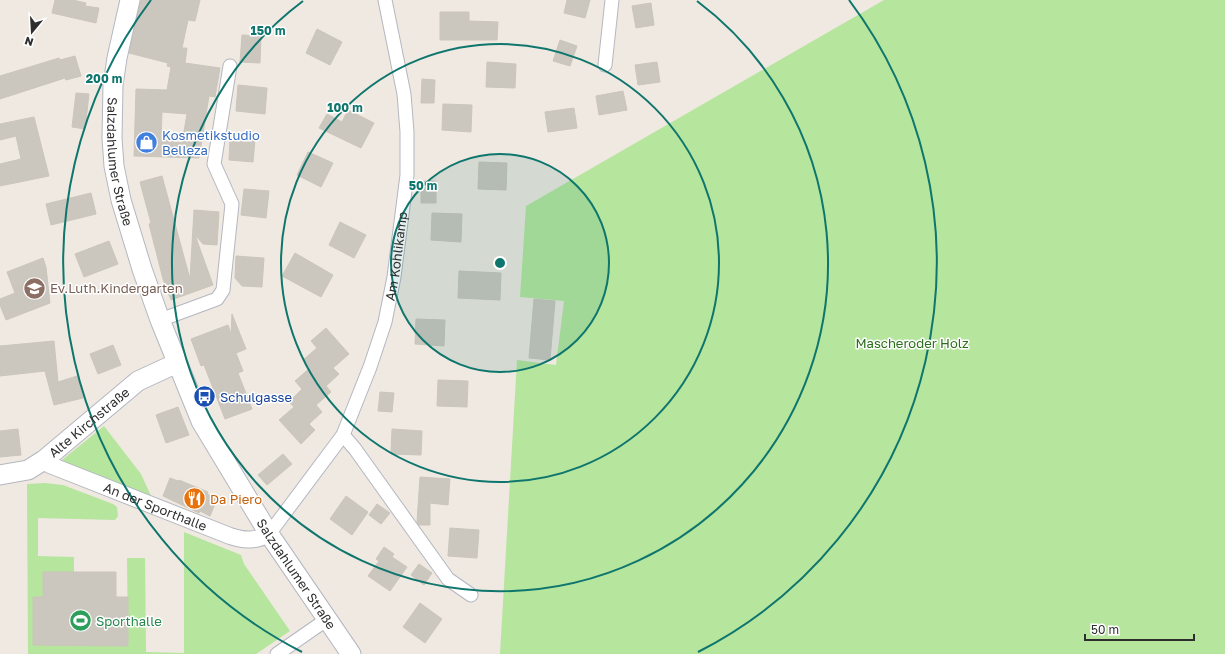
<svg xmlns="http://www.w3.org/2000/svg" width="1225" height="654" font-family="'Golos Text',sans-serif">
  <rect width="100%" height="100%" fill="#efe9e1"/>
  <path fill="#b6e59e" d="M884,0H1225V654H500L517,360L556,365L564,301L520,297L526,206Z
    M104,426L141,474L152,498L62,463V460Z
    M45,483L63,485L113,504L117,507L118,516L115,520L38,518V556L74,557V572H43V597H33V645H128L127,558H145L146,652L184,653V532L241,555L244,564L290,631L256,654H28L27,484Z"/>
  <path fill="#cbc7bf" stroke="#cbc5ba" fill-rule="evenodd" d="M55,0H73L86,3L85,6L99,8L96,23L52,13Z
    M141,0H200L195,21L188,20L182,48H187L185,63L220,68L215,97L209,96L199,158L134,156L136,89L167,90L171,67L167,66L168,63L129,53ZM162,112L187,114L182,143L161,140Z
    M567,0H590L585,18L564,13Z
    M651,3L654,25L636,28L632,6Z
    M440,12H469V21L498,22L497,40H440Z
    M317,29L342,42L330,65L306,53Z
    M242,35L261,36L260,63L240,62Z
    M560,40L577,46L570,66L553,61Z
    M75,56L81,76L66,80L65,78L0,99V76L59,58L60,60Z
    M487,62L516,64L515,88L486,87Z
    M657,62L660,82L638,85L635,65Z
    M422,79L435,80L434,103H421Z
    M238,85L267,88L265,114L236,111Z
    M623,91L627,110L599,115L596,96Z
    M76,93L89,94L85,129L72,127Z
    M443,104L472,105L471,132L442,130Z
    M574,108L577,128L548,132L545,112Z
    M348,110L374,123L361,148L319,128L327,114L342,122Z
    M34,117L49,176L0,186V164L21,159L16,136L0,140V124Z
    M230,138L255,140L253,162L229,160Z
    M308,152L333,163L321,187L297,175Z
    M479,162L507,163L506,190L478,189Z
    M162,176L190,279L194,210L219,212L217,245L203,244L195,235L213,285L171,300L163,279L149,224L151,223L140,182Z
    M421,181H436V203H421Z
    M244,189L269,191L266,218L241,215Z
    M91,193L96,214L51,225L46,204Z
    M432,213L462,214L461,242L431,240Z
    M340,222L366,235L354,258L329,245Z
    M109,241L118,264L84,277L75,254Z
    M295,253L333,275L321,297L282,276Z
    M236,256L264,258L262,287L242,286L235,278Z
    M43,258L46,267L50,303L6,320L0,305V299L15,293L7,272Z
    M459,271L501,273L500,300L458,298Z
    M534,299L555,301L550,360L529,358Z
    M232,314L246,349L236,353L243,371L238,373L252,409L225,419L204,365L201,366L191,339L228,325L231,334Z
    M416,319L445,320L444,346L415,344Z
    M326,328L349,354L333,368L339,374L326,386L331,392L316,405L322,412L309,424L315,430L301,444L279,420L294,407L289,402L302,389L295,381L310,368L303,360L317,348L311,341Z
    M54,341L58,382L77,376L83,398L54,405L45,371L0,376V346Z
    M113,345L121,365L98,374L90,354Z
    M438,380L468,381L467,407L437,406Z
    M380,392L394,393L392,412L378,411Z
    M178,407L189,435L166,443L156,415Z
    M18,429L21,455L0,457V431Z
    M392,429L422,431L421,455L391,454Z
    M283,454L292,464L267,485L258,475Z
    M420,477L450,479L448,505L430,503V525H419L417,522Z
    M170,478L178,481L179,480L208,492L207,494L217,499L210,516L200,511L199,513L163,496Z
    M346,496L368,512L352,535L330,519Z
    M377,504L390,513L381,524L369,515Z
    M450,528L479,530L477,558L448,556Z
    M384,547L394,554L392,557L407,567L390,591L368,576L379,561L376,559Z
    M419,564L432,573L424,585L411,575Z
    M43,572H116V597H128V646L33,645V597H43Z
    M420,603L442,619L425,643L403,627Z"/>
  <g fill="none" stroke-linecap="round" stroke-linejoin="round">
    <defs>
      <g id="minor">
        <path d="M605,65L612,0"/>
        <path d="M160,320L217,299L223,290L232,204L214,164L230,66"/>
        <path d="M343,435L355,449L448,579L471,595"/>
        <path id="s1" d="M269,534L343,435L370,367L385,322L394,277L407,175V132L404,94L385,0"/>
        <path d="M277,654L326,620"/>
      </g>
      <g id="tertiary">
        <path id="s2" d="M44,460L50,465L230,536C245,541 256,541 269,534"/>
      </g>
      <g id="secondary">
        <path id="s3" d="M130,0L117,58L113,85L112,138L114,166L121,200L142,269L160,320L201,421L269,534L351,654"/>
        <path id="s4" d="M0,475L28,470L44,460L138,381L177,363"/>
      </g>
    </defs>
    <use href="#minor" stroke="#b4b7c1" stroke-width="15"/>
    <use href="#tertiary" stroke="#b4b7c1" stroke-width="18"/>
    <use href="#secondary" stroke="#b4b7c1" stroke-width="21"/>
    <use href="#minor" stroke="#fff" stroke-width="13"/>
    <use href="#tertiary" stroke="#fff" stroke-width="16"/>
    <use href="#secondary" stroke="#fff" stroke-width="19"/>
  </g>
  <circle cx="500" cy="263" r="109" fill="#0f766e" fill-opacity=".12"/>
  <g fill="none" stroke="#0f766e" stroke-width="2">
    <circle cx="500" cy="263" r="109"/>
    <circle cx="500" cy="263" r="219"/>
    <path d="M697 1A328 328 0 1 1 303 1"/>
    <path d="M302 652A437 437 0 0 1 151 0M849 0A437 437 0 0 1 698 652"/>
  </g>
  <defs>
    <symbol id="shop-disc" viewBox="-11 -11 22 22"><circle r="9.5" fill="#3f7fe0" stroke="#fff"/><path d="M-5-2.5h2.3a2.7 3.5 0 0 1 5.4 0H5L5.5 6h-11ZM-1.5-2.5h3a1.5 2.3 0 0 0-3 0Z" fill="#fff"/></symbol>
    <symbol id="school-disc" viewBox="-11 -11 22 22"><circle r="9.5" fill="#8d6e63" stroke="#fff"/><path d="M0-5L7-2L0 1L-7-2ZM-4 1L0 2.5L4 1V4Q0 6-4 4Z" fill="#fff"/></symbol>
    <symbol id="bus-disc" viewBox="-11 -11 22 22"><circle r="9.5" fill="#1a4fb4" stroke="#fff"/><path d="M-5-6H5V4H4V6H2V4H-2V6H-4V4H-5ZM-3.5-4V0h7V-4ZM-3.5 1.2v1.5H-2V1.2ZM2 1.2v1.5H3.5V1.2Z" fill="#fff"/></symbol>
    <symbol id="restaurant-disc" viewBox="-11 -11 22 22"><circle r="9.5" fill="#e8710a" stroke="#fff"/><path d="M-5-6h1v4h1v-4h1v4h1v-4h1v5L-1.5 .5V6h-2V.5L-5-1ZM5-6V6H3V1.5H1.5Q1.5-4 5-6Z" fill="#fff"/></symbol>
    <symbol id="stadium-disc" viewBox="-11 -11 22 22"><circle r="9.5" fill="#2e9e5b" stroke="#fff"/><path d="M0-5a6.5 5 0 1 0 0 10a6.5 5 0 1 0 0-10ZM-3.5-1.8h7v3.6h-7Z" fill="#fff"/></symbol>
  </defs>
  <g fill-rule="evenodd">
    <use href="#shop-disc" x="134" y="130" width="25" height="25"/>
    <use href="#school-disc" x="22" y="276" width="25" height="25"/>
    <use href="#bus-disc" x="192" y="384" width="25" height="25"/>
    <use href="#restaurant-disc" x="182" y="486" width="25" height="25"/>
    <use href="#stadium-disc" x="68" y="608" width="25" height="25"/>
  </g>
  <g text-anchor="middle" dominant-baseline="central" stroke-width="3" stroke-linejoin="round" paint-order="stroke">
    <g font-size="13" fill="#366cbe" stroke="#fff" text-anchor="start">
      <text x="162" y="135">Kosmetikstudio<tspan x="162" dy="15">Belleza</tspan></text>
    </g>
    <g font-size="13" fill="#2e2e2e" stroke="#fff">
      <text stroke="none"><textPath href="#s3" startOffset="164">Salzdahlumer Straße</textPath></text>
      <text stroke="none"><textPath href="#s1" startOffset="311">Am Kohlikamp</textPath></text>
      <text stroke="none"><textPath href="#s4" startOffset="106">Alte Kirchstraße</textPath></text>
      <text stroke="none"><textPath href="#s2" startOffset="121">An der Sporthalle</textPath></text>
      <text stroke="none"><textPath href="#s3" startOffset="618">Salzdahlumer Straße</textPath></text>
    </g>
    <g font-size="13" fill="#785e54" stroke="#fff" text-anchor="start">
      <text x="50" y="288">Ev.Luth.Kindergarten</text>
    </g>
    <g font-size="13" fill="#2c6e1b" stroke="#fff">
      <text x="912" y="343">Mascheroder Holz</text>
    </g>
    <g font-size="13" fill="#164399" stroke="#fff" text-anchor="start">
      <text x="220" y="397">Schulgasse</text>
    </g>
    <g font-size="13" fill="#c56008" stroke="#fff" text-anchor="start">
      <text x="210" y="499">Da Piero</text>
    </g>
    <g font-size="13" fill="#27864d" stroke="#fff" text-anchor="start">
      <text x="96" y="621">Sporthalle</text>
    </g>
  </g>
  <circle cx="500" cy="263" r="6" fill="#0f766e" stroke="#fff" stroke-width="2"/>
  <g font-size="12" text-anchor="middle" font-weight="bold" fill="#0f766e" stroke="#fff" stroke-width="3" stroke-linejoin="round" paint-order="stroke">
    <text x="268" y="35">150 m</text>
    <text x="104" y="83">200 m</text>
    <text x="345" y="112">100 m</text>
    <text x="423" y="190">50 m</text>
  </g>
  <g transform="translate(32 32) rotate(198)" stroke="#ffffff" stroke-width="3" paint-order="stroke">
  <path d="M0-3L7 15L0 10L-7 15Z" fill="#2e2e2e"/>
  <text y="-6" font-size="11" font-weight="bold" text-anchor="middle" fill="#2e2e2e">N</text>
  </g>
  <path d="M1085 634v6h109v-6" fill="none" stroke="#2e2e2e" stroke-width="2"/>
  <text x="1091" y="634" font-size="12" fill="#2e2e2e" stroke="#ffffff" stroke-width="3" paint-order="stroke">50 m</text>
</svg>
